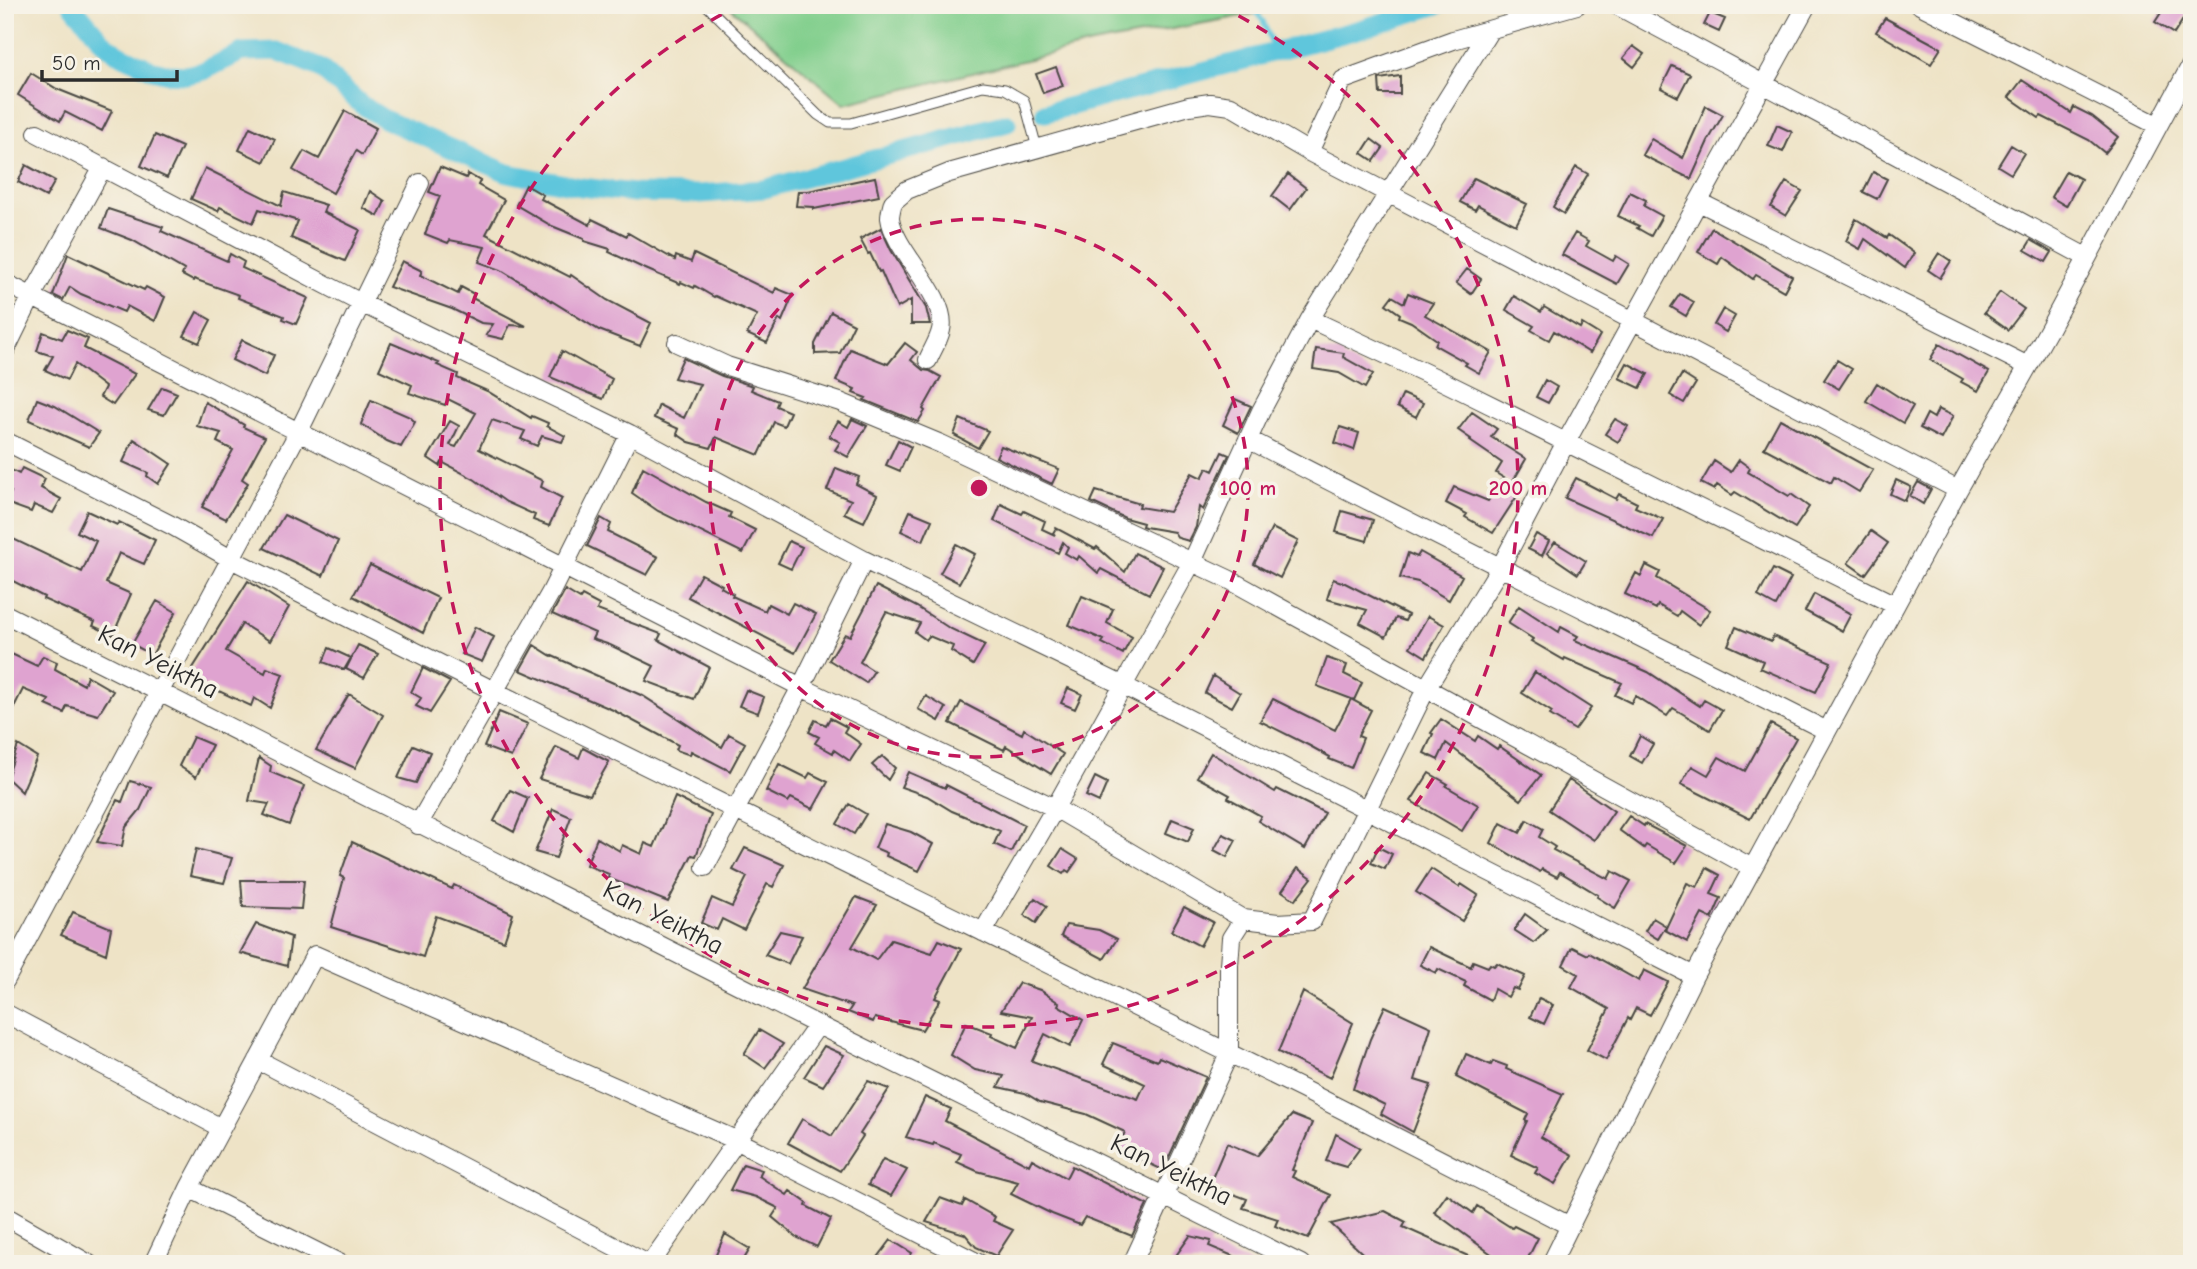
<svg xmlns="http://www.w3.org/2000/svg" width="2197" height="1269" font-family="'Comic Neue',sans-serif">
  <rect width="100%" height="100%" fill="#f7f3e8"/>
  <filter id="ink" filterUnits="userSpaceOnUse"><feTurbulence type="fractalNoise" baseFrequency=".0143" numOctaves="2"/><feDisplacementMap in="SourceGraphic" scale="14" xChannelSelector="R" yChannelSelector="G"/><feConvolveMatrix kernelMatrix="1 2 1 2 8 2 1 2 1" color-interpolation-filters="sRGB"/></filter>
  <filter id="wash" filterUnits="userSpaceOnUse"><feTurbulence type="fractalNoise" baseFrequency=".00686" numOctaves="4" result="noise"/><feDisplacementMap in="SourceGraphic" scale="28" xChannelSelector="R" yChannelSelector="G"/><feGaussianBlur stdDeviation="1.57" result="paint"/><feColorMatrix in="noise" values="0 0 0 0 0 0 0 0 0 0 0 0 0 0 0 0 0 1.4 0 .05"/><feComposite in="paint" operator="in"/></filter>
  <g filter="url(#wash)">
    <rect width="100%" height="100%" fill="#eee3c6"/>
    <path fill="#82cf8d" stroke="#567d5c" stroke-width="2" d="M727,5H1301L1092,44L844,104Z"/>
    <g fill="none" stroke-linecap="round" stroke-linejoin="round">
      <path stroke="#5fc6dc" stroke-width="5" d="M1250,5L1263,21L1275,52"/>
      <path stroke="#5fc6dc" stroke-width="19" d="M72,5L102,41L117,53L153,70L169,74L186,75L203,71L242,52L277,51L320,68L362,105L384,119L445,146L508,173L581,187L634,193L700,194L764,189L1007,123
        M1045,113L1357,30L1438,5"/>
    </g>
    <g id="blocks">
      <path fill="#dfa3d0" d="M2166,5H2192L2174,34L2155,22Z
        M1710,13L1725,19L1719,32L1704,25Z
        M1885,18L1941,48L1931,64L1876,32Z
        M1633,46L1644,54L1634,67L1623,58Z
        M1672,66L1690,74L1678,97L1661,88Z
        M1056,67L1063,86L1043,93L1036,74Z
        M31,73L57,89L112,111L102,131L65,112L60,121L18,95Z
        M1400,76V94H1380L1379,79Z
        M2022,80L2071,113L2074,107L2092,116L2118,137L2105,153L2089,140L2041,116L2039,118L2009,97Z
        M1706,106L1723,115L1708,141L1691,179L1642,155L1651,139L1683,158Z
        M345,111L376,128L362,155L356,151L333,193L293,170L304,151L319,159Z
        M1777,125L1792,132L1783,152L1768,146Z
        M250,127L275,139L264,162L239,150Z
        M155,135L182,147L167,178L141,166Z
        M1371,139L1383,148L1374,161L1362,153Z
        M2011,145L2024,153L2011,174L1998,166Z
        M26,165L55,181L46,197L18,182Z
        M440,167L466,178L468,174L480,181L478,185L504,200L486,234L570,277L571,275L607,300L651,323L640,346L599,330L501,270L479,262L485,247L450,240L448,243L425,234L440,196L429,192Z
        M1576,167L1588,174L1564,214L1553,207Z
        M205,168L281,206L284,192L326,205L323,212L360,230L345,261L291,238L298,221L259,209L253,223L220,207L218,211L191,199Z
        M2066,171L2081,179L2066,206L2051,197Z
        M1873,172L1887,179L1877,199L1863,192Z
        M1288,174L1306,188L1290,210L1272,196Z
        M875,177L879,196L814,209V207L796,206L798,191H808Z
        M1474,178L1527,204L1516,225L1478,205L1475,210L1460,202Z
        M1786,182L1802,191L1786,216L1771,207Z
        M526,185L543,195L541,199L590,225L592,219L627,236L628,233L675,260L676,256L691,262L694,254L774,293L776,288L793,295L782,321L779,319L767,343L747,334L757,315L715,296L714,297L695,286L694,288L681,282L680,284L641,267L609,252L610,249L584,241V239L552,226L516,205Z
        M370,191L385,201L378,216L363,208Z
        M1630,192L1646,200L1644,206L1662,216L1651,236L1637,228L1639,226L1618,216Z
        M108,209L163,227L161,231L227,261L230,254L244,262L242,268L308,298L296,324L283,319L284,316L238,298L239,295L194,279L193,281L182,275L184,270L132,240L101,228Z
        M1856,219L1887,238L1889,235L1914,253L1905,268L1865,239L1860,249L1846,241Z
        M881,228L891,250L926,308L930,324H911V300L897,308L881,271L879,272L870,253L868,254L860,239Z
        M1712,228L1792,276L1784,291L1756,275L1753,279L1722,257L1718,264L1698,252Z
        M1575,233L1589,241L1586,246L1613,261L1616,256L1629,264L1617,284L1562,255Z
        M2031,240L2052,252L2046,262L2025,250Z
        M1939,253L1951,261L1940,278L1928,270Z
        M68,254L144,290L146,287L165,297L155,321L127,306L124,312L81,294L70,287L63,300L53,295Z
        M402,261L422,271L420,275L458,294L461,287L474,294L472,298L526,326L510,325L503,339L486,335L493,324L481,323L452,309L389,287Z
        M1467,269L1481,279L1471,294L1456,283Z
        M2000,292L2024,309L2008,330L1984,313Z
        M1408,293L1433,303L1425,315L1491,352L1479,373L1465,365L1467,363L1435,345L1437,340L1411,322L1399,317L1400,314L1386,304L1392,296L1404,303Z
        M1680,294L1694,302L1686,316L1671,307Z
        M1514,296L1541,312L1544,307L1580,328L1582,324L1600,335L1590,353L1554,331L1549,340L1531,330L1534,326L1506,310Z
        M1723,309L1735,316L1726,332L1714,325Z
        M197,312L211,320L199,343L184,336Z
        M831,312L854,324L840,353L815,354V344Z
        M67,330L88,339L84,348L135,374L113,405L100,397L105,387L75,364L67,380L45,370L53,356L37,351L43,332L62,339Z
        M242,340L274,355L265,376L232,360Z
        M391,343L439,363L437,365L458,374L457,378L487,391L531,418L532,416L548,423L547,426L565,436L562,442L542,436L537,446L521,439L525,431L492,420L479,449L543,481L541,487L562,498L549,526L533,520L535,515L506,502L474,479L442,462L440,466L428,458L450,421L459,426L450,445L456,447L476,413L448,399L445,405L409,393L412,385L379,370Z
        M905,343L917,352L911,360L923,370L930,371L941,377L923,409L925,411L918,422L864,400L866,398L853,393L855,389L836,381L850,349L888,364Z
        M1939,344L1989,372L1978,391L1961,382L1963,379L1930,360Z
        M1316,349L1344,353L1343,357L1373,374L1365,388L1339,373L1313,369Z
        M562,351L612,379L603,399L550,377Z
        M683,358L722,376L753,386L751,390L778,401L776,406L790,412L784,426L774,422L759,455L716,437L711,448L689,442L677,434L679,429L654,418L659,405L684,418L700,384L674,378Z
        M1837,360L1852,369L1839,389L1824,380Z
        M1627,363L1648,374L1640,388L1619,378Z
        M1682,374L1696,383L1684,403L1670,395Z
        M1545,380L1557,387L1548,403L1536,397Z
        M1877,383L1913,406L1903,423L1866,401Z
        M162,387L177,393L164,415L148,410Z
        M1403,394L1423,403L1416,417L1397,407Z
        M37,399L55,406L99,433L89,447L29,420Z
        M1235,399L1251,406L1238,433L1223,425Z
        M371,400L410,417L415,422L401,447L387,441L361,424Z
        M205,402L244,425L243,427L265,437L242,479L248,483L226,519L202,507L233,450L217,442L221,433L197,426Z
        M1938,409L1953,416L1941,439L1920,428L1927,414L1934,418Z
        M1472,412L1497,429L1491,437L1526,459L1512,483L1496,473L1502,463L1470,441L1471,439L1458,430Z
        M852,419L867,426L848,457L835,450L840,442L829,436L838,421L848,427Z
        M960,419L988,431L978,448L954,435Z
        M1615,419L1628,426L1618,442L1605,434Z
        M1780,419L1873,470L1859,492L1834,477L1831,483L1764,448Z
        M1340,427L1359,433L1354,450L1335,443Z
        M134,439L171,464L158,484L147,476L148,473L123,462Z
        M898,440L911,447L900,471L886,465Z
        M1001,446L1059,469L1052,484L996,457Z
        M1222,452L1229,455L1203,510L1199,507L1196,527L1189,541L1178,538L1174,532L1145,527L1142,526L1143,523L1125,518L1091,502L1096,491L1140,504L1139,507L1169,512L1192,473L1202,478L1207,468L1213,471Z
        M1739,460L1750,468L1748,472L1789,496L1791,494L1809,507L1795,528L1735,492L1732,495L1717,485L1714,490L1701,483L1714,461L1731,472Z
        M5,467L19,474L22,468L45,479L41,488L61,499L53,513L34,505L31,512L6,503L11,492L5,489Z
        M643,467L706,502L731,513L729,517L755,530L743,553L658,511L632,493Z
        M836,468L859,477L856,484L877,495L864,522L844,513L851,500L827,490Z
        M1576,478L1616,499L1619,494L1637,503L1635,507L1663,519L1653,538L1565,498Z
        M1896,480L1911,487L1905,501L1890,494Z
        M1501,481L1519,493L1493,533L1465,517L1467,514L1446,503L1454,487L1488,501Z
        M1918,482L1931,489L1923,504L1910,496Z
        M1001,504L1022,514L1024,511L1045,521L1042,529L1055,535L1053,533L1056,528L1095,549L1097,547L1125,572L1135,553L1163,567L1149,594L1101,569L1098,573L1079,556L1077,560L1065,553L1068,547L1063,542L1058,553L994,521Z
        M87,511L117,525L119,522L155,540L144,564L119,553L106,583L131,594L113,635L93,626L95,622L43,599L44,597L5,577V535L82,572L96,541L77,532Z
        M910,511L932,520L923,541L901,531Z
        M1342,511L1373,520L1367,541L1336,532Z
        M284,515L338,541L323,576L264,548Z
        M601,518L611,524L608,532L658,557L647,575L587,546Z
        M1272,528L1298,541L1280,578L1254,564Z
        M1871,531L1888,543L1865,575L1848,563Z
        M1536,534L1549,541L1542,556L1528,549Z
        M789,541L802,547L791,569L778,563Z
        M1555,542L1586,561L1578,574L1547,553Z
        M956,544L975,554L959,583L940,573Z
        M1420,552L1462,576L1449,600L1418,582L1400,578L1408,553L1417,557Z
        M370,565L438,598L423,633L353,596Z
        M1646,565L1660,572L1657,578L1710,610L1699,625L1680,611L1677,616L1658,605L1656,609L1625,594L1636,573L1641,576Z
        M1773,569L1791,578L1776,606L1758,596Z
        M701,574L722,585L721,587L733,594L732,596L765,611L768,604L787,614L793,603L816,614L795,653L688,597Z
        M1333,579L1345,583L1408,615L1405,621L1396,618L1386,637L1360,623L1367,610L1327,599Z
        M248,581L289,607L270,641L242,624L226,651L265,673L267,668L283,674L270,708L254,698L251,706L206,685L204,689L186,679Z
        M876,586L917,607L949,628L985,645L973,665L951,651L953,646L929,636L926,640L915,632L920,623L886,612L860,662L874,671L866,683L829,660L845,634L850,636Z
        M565,590L580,599L582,596L599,605L597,610L661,634L658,640L709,667L694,699L646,681L654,666L610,645L592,639L595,633L552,614Z
        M1814,594L1851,614L1842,631L1805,611Z
        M1082,596L1113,609L1107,623L1132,637L1123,654L1102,643L1104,640L1069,625Z
        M157,601L176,612L152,655L132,644Z
        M1519,606L1559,632L1561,627L1578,636L1575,640L1648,672L1700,706L1704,700L1722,710L1710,730L1673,708L1667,716L1635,696L1631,703L1615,695L1622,683L1565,658L1564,660L1531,641L1533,639L1508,623Z
        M1428,616L1444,625L1426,657L1410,647Z
        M475,627L494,637L482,662L462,654Z
        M1736,627L1771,642L1773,636L1831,662L1816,692L1760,668L1763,661L1728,645Z
        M358,645L378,654L364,678L346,669Z
        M534,645L550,655L643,696L722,747L729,734L745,743L730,771L691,751L690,755L676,750L678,745L613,710L520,670Z
        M329,648L351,658L344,670L323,662Z
        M5,651L37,666L43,656L57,662L55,669L84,685L87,676L113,691L98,715L67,706L64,713L46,705L49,700L23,689L5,725Z
        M1327,658L1347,665L1344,674L1362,683L1354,700L1317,686Z
        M423,668L450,682L430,713L416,706L421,698L411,692Z
        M1535,672L1591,708L1575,730L1550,715L1552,712L1522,693Z
        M1213,676L1240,693L1232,707L1205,693Z
        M1068,688L1082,694L1075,709L1061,703Z
        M746,690L764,697L758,713L739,706Z
        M349,694L383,715L355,768L316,750Z
        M926,696L946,708L939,721L918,709Z
        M1273,699L1335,730L1351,699L1371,710L1358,736L1363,738L1351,768L1329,759L1330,757L1310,746L1260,721Z
        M961,702L1022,734L1024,729L1063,754L1051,774L1006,746L1004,750L950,723Z
        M499,712L528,724L511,757L484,747Z
        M830,718L847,727L844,732L861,744L850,761L834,750L833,753L815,743L819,737L809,732L815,720L826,725Z
        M1441,719L1475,741L1478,736L1497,749L1499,746L1541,775L1521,800L1446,743L1438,760L1424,753L1433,734L1431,733Z
        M1771,724L1796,738L1750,819L1681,784L1692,766L1708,775L1719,757L1745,771Z
        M1640,736L1653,744L1642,763L1630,756Z
        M193,737L212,745L196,777L179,766Z
        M18,745L37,757L22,792L7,778Z
        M413,745L430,752L416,783L398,778Z
        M556,747L579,758L583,748L609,762L590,795L539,779Z
        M1211,753L1275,792L1277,789L1325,813L1305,849L1258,821L1261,816L1228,798L1230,795L1197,777Z
        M882,756L895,768L888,780L872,765Z
        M259,758L271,766L270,772L304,786L289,825L264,815L269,804L249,801Z
        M779,764L807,778L810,773L828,782L813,809L791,798L788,802L766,791Z
        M908,772L945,788L946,785L1024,825L1011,852L994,844L1000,831L952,811L927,796L901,787Z
        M1429,773L1448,784L1446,786L1478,805L1462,831L1411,801Z
        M1095,777L1107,783L1099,802L1086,796Z
        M1569,780L1614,811L1594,840L1549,810Z
        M130,781L151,787L140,810L126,827L122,846L97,842L117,800L122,802Z
        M510,790L528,798L514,832L494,821Z
        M675,797L711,815L696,856L692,855L668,902L608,878L609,874L586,865L597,838L620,851L622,845L641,854L645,843L654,847Z
        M849,804L866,814L854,834L837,824Z
        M553,809L571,817L556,858L535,852Z
        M1629,816L1644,826L1645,824L1687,846L1676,863L1646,845L1644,848L1619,830Z
        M1172,819L1194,828L1188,842L1166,833Z
        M1527,820L1543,829L1539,837L1555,847L1553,850L1608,879L1612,871L1631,881L1615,908L1597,897L1598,895L1560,872L1557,877L1542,869L1540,872L1491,843L1501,823L1520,833Z
        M885,824L911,832L933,844L919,871L886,856L887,853L875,848Z
        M1223,834L1236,840L1227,857L1214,850Z
        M352,842L452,889L454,885L513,914L504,941L436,916L423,957L331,927L344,878L340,876Z
        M1378,847L1392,854L1385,869L1371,863Z
        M745,848L784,865L773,887L767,884L744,930L722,919L717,930L701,923L712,898L732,907L747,877L733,870Z
        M196,849L232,858L224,883L190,876Z
        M1062,849L1078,859L1069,872L1066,870L1063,874L1051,866Z
        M1298,868L1312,878L1295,900L1282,891Z
        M1707,868L1720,875L1711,894L1721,898L1712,919L1702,914L1687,942L1665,930L1687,883L1697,887Z
        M1431,869L1459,887L1461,884L1478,895L1462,921L1416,892Z
        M241,880H304L301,909L243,907Z
        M856,897L877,905L852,947L876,960L891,940L932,953L939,940L961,949L935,998L940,1000L922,1030L875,1018L873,1022L848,1012L852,1006L802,989Z
        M1035,898L1047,906L1036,923L1024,915Z
        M1184,907L1213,922L1200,946L1171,931Z
        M73,912L111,928L106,954L61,935Z
        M1525,914L1547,930L1534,943L1514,930Z
        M1653,918L1666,926L1658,939L1645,931Z
        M256,924L291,937L287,966L240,953Z
        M1066,925L1099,930L1117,939L1104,959L1061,936Z
        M780,931L802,936L788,964L765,955Z
        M1429,947L1471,967L1473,961L1488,967L1490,964L1494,966L1497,963L1525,976L1518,990L1513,988L1508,997L1494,989L1490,1000L1464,986L1466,982L1438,969L1436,973L1420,965Z
        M1572,947L1588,955L1589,953L1639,981L1644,970L1668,982L1650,1015L1636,1008L1630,1020L1628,1018L1606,1060L1587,1050L1609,1009L1571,987L1578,974L1563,965Z
        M1019,983L1040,990L1059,1003L1058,1005L1083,1020L1070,1047L1045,1034L1032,1061L1138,1099L1145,1084L1103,1064L1113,1043L1157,1061L1159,1057L1206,1077L1163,1170L1117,1149L1125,1132L1086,1114L1040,1102L1025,1093L998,1087L1004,1076L975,1070L951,1055L966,1023L992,1033L991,1036L1017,1048L1032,1017L1001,1011Z
        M1303,992L1353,1023L1330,1078L1278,1052Z
        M1539,998L1553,1005L1544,1024L1530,1017Z
        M1385,1006L1431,1027L1415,1080L1431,1085L1413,1132L1381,1114L1385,1105L1353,1089L1370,1039Z
        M759,1030L783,1044L765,1068L744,1054Z
        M824,1046L844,1055L823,1086L804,1077Z
        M1466,1054L1491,1065L1493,1061L1507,1066L1506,1069L1563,1094L1541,1137L1572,1155L1555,1184L1535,1173L1538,1168L1511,1155L1527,1121L1525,1120L1528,1114L1456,1077Z
        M868,1081L889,1089L860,1134L863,1136L840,1171L788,1143L802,1119L832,1136Z
        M925,1097L951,1109L945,1121L1029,1165L1032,1159L1066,1178L1072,1166L1147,1205L1132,1236L1085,1217L1080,1225L1052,1214L1011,1194L1018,1182L977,1171L957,1162L961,1154L934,1143L933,1145L906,1137Z
        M1292,1115L1312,1123L1292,1170L1295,1171L1292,1177L1331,1195L1308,1239L1275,1226L1278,1219L1243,1208L1247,1199L1209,1185L1227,1143L1257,1156Z
        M1336,1134L1360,1148L1346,1167L1326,1161Z
        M883,1159L907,1170L891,1196L868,1185Z
        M743,1164L762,1170L759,1176L787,1195L790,1191L807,1203L806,1206L831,1219L817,1247L796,1237L772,1217L778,1208L756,1197L730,1190Z
        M1447,1194L1473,1213L1477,1206L1512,1228L1514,1226L1538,1238L1525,1264H1505L1434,1212Z
        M940,1198L962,1206L965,1200L995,1217L993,1221L1013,1230L996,1256L976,1247L965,1234L926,1222Z
        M1385,1211L1406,1222L1403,1227L1486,1264H1374L1331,1224Z
        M725,1234L750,1249L741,1264H712Z
        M1190,1236L1211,1241L1209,1246L1252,1264H1170Z
        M891,1240L912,1253L904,1264H873Z"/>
    </g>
  </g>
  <g filter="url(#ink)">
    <use href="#blocks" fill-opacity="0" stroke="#484742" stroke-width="2"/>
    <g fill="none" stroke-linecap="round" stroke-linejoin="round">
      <defs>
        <path id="service" d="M706,5L818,115L830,123H851L983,86L1005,89L1024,100L1037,148"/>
        <path id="minor" d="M1616,5L2086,257
          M1920,5L2157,125
          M37,133L361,303L630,434L864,560L1122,685L1694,976
          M1309,152L1343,80L1453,40L1577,5
          M1699,202L2028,366
          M5,283L801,687L1055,808L1243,919L1278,923L1312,921L1426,689L1501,566L1566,442L1807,5
          M1310,319L1490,30
          M677,343L727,366L840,402L941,444L1228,579L1752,868
          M5,351L32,296L103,167
          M928,360C932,350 939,340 941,330C949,297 894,251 890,218C890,213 892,206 893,202L907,190L949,173L1189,106L1210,103L1231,106L1309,152L1958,490
          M1248,439C1440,539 1634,633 1827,731
          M5,441L171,525L231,559L496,692L1304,1090L1570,1226
          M5,614L818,1025L1301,1264
          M418,825L551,592L630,434
          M705,867L801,687L864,560
          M983,932L1051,815L1192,562L1261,411L1310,319L1434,377L1895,605
          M5,981L298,433L420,183
          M5,1013L221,1128
          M258,1060L648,1264
          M189,1188L341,1264
          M5,1216L89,1264
          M153,1264L189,1188L315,955L738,1141L980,1264
          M650,1264L818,1025
          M1132,1264L1229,1054V965L1231,938L1243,919
          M1551,1264L1694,976L1958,490L2049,329L2192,63"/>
      </defs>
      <use href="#service" stroke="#484742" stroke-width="11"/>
      <use href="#minor" stroke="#484742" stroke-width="20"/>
      <use href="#service" stroke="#fff" stroke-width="9"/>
      <use href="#minor" stroke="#fff" stroke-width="18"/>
    </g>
  </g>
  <g fill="none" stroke="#c2185b" stroke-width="3.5" stroke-dasharray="12 9">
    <circle cx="979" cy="488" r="269"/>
    <path d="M1220 6A539 539 0 1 1 738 6"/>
  </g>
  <g text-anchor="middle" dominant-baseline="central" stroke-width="7" stroke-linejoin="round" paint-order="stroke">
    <g font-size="26" fill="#2b2b2b" stroke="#f7f3e8">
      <text transform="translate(158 662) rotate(27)">Kan Yeiktha</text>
      <text transform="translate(663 918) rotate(27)">Kan Yeiktha</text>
      <text transform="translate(1171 1170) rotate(26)">Kan Yeiktha</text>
    </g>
  </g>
  <circle cx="979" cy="488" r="10" fill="#c2185b" stroke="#f7f3e8" stroke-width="3.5"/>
  <g font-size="21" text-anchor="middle" font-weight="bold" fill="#c2185b" stroke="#f7f3e8" stroke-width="7" stroke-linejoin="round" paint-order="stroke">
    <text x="1248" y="495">100 m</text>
    <text x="1518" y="495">200 m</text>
  </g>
  <rect width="2197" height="1269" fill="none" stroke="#f7f3e8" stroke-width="28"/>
  <path d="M42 70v10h135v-10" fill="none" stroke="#2b2b2b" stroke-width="3.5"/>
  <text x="52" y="70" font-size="21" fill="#2b2b2b" stroke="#f7f3e8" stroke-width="5" paint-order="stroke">50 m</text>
</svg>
